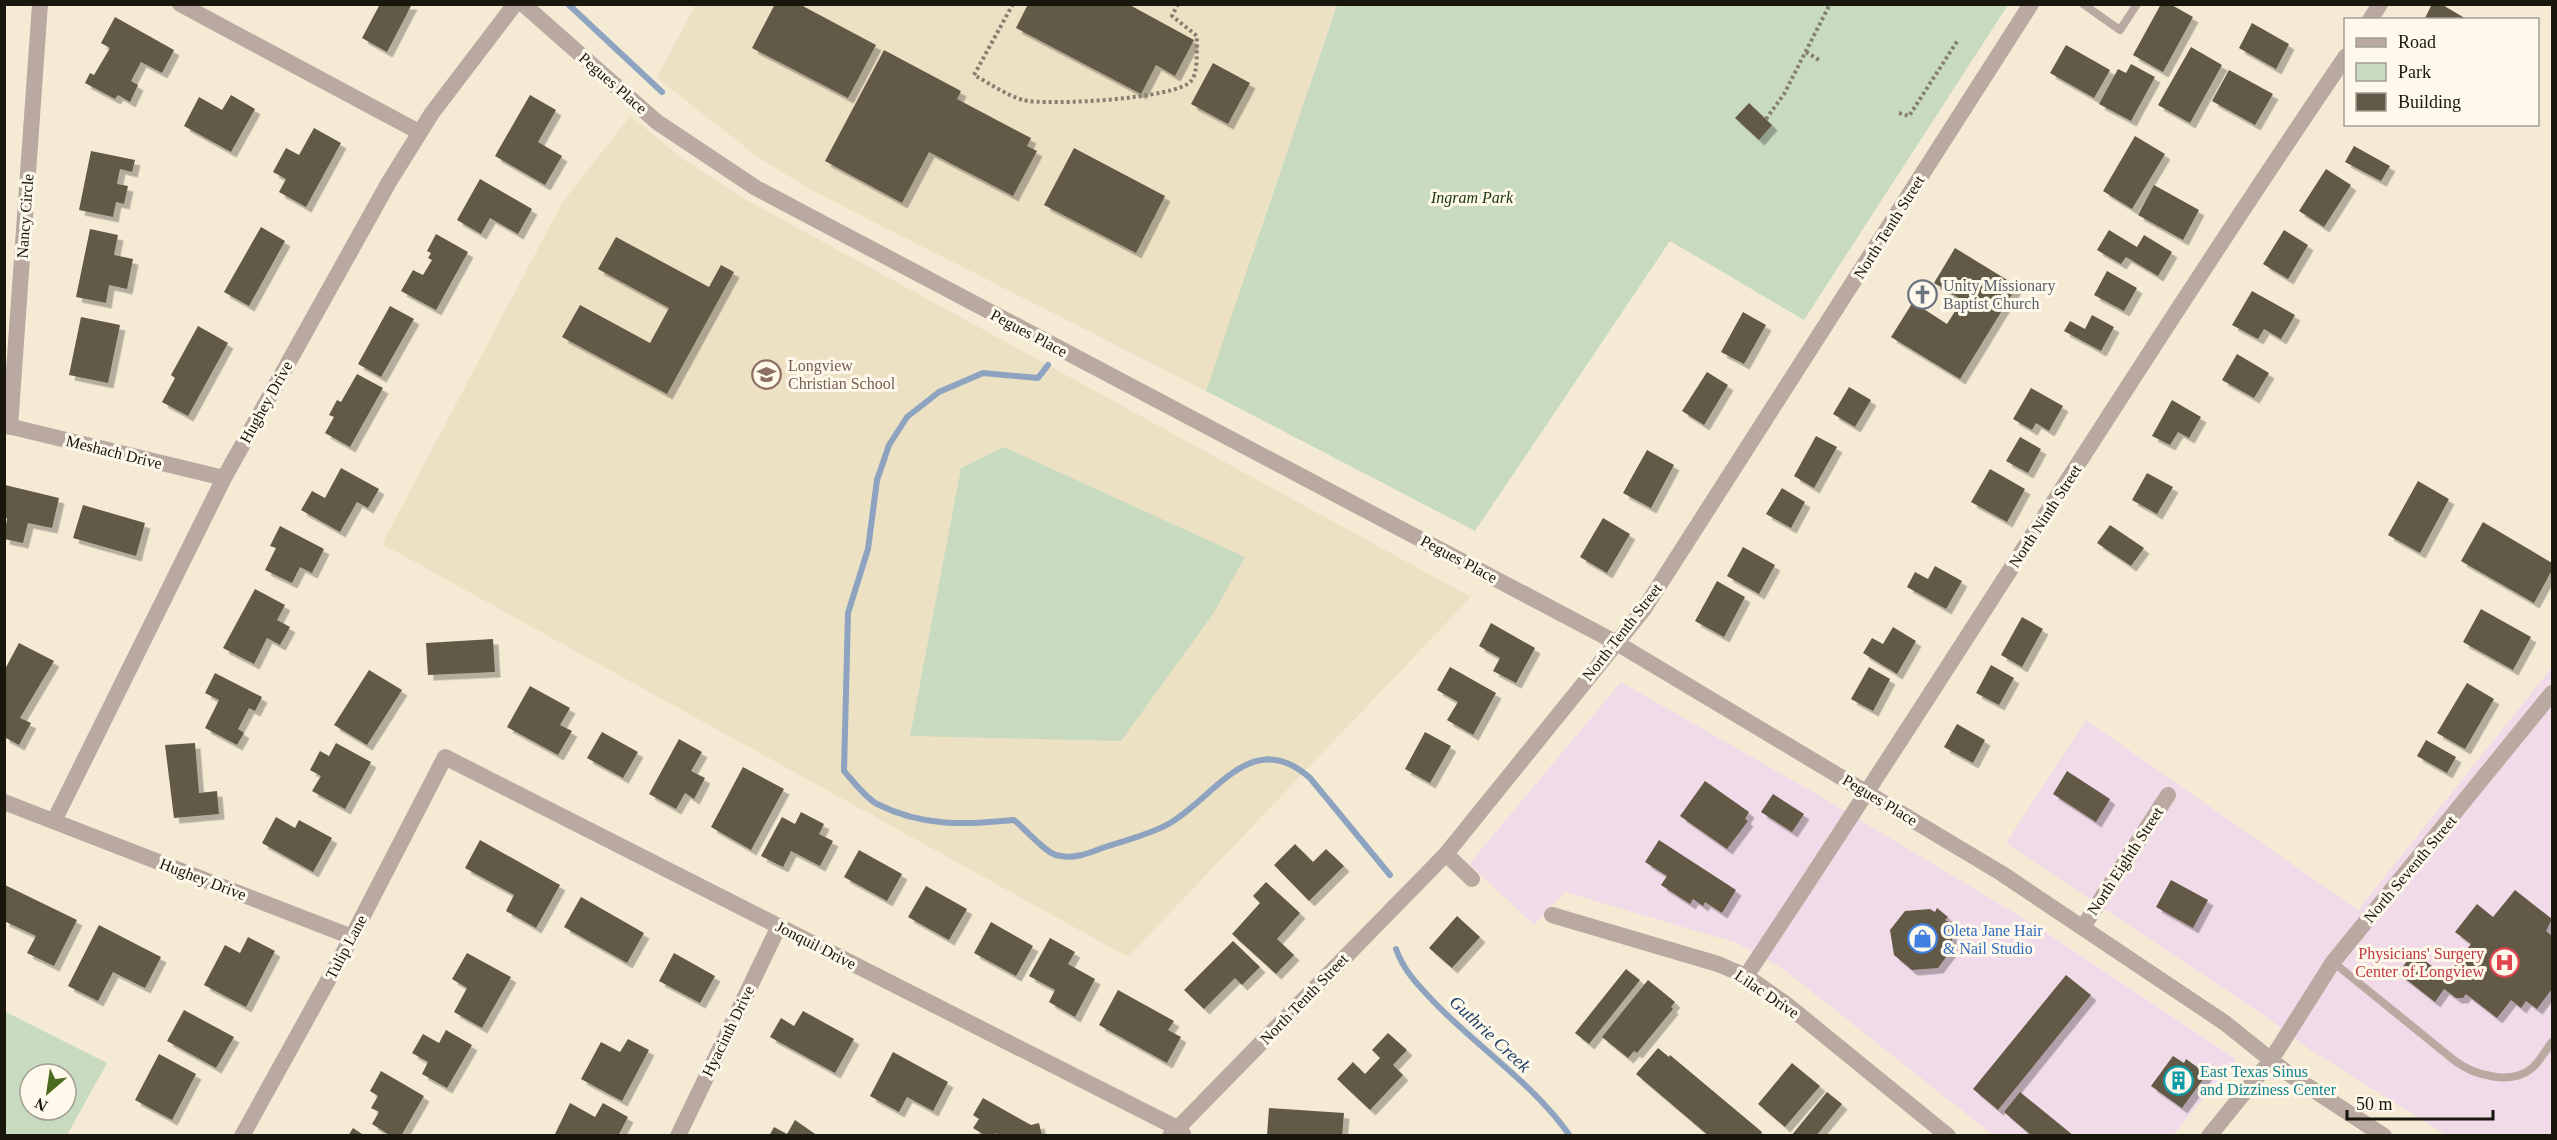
<svg xmlns="http://www.w3.org/2000/svg" width="2557" height="1140" font-family="Georgia,serif">
  <defs>
    <filter id="shadow"><feDropShadow dx="5.5" dy="5.5" stdDeviation="0" flood-color="#0004"/></filter>
  </defs>
  <rect width="100%" height="100%" fill="#f5ebd5"/>
  <path fill="#f1dbe8" d="M2552,667V1135H2446L2309,1049L2269,1019L2006,843L2086,720L2358,910Z
    M1621,682L1827,800L2041,929L2236,1059L2173,1135H1993L1783,969L1737,943L1565,892L1534,925L1469,864Z"/>
  <path fill="#ede1c4" d="M695,5H1337L1206,391L811,190L759,158L657,78Z
    M630,116L683,159L745,199L1471,597L1128,957L382,544L562,203Z"/>
  <path fill="#c8dac0" fill-rule="evenodd" d="M1337,5H2008L1804,320L1670,241L1475,531L1206,391Z
    M1004,447L1245,557L1213,614L1121,741L910,736L961,468Z
    M4,1011L107,1063L67,1135H5ZM30,1074H66V1110H30Z"/>
  <g fill="none" stroke-linecap="round" stroke-linejoin="round">
    <path stroke="#8da3c0" stroke-width="6" d="M568,4L662,92
      M1048,365L1038,378L983,373L939,392L907,417L889,445L877,480L868,549L848,613L844,771C853,781 865,797 877,804C923,827 965,825 1014,820C1024,828 1045,852 1056,855C1073,860 1090,853 1105,847C1126,840 1152,834 1170,823C1216,796 1252,726 1310,778L1390,875
      M1396,949C1404,971 1417,984 1433,1001C1477,1047 1533,1083 1570,1136"/>
  </g>
  <path fill="#625a47" filter="url(#shadow)" d="M380,4H412L387,52L362,38Z
    M775,4H799L876,45L848,98L752,48Z
    M1028,4H1128L1194,40L1175,76L1156,65L1141,94L1016,28Z
    M2161,4H2170L2193,17L2163,72L2133,55Z
    M2432,4H2441L2468,20H2424Z
    M115,17L174,50L162,73L141,62L131,81L138,85L130,102L118,95L115,99L85,83L90,73L94,75L110,48L101,43Z
    M2252,23L2289,44L2276,69L2239,48Z
    M2066,45L2110,70L2094,98L2050,73Z
    M2191,47L2222,65L2190,123L2158,105Z
    M884,50L961,91L957,99L1031,138L1027,146L1037,151L1013,196L929,152L902,203L825,161Z
    M1213,63L1250,83L1228,124L1191,104Z
    M2131,64L2155,77L2131,121L2099,104L2118,69L2126,73Z
    M2229,70L2273,94L2255,125L2212,101Z
    M231,95L255,109L231,152L184,126L199,97L222,110Z
    M530,95L556,110L538,142L562,156L545,185L495,156Z
    M1749,103L1772,125L1759,140L1735,118Z
    M314,128L341,143L306,207L279,192L286,179L273,172L286,148L299,155Z
    M2135,136L2165,154L2132,209L2103,191Z
    M2354,146L2390,166L2381,181L2345,162Z
    M1074,148L1165,196L1136,253L1044,205Z
    M91,151L135,160L132,172L120,169L117,184L128,186L124,204L116,202L113,217L79,210Z
    M2326,169L2351,185L2324,227L2299,211Z
    M480,179L532,209L518,234L490,218L481,234L457,220Z
    M2154,185L2199,210L2183,240L2138,215Z
    M261,227L285,241L249,306L224,292Z
    M90,229L118,235L114,255L133,259L127,289L109,285L106,303L76,297Z
    M2109,230L2137,247L2144,235L2172,252L2158,276L2126,257L2121,264L2097,250Z
    M2284,230L2308,245L2288,279L2263,264Z
    M436,234L468,252L436,310L401,291L413,270L423,275L432,260L428,258L431,253L427,251Z
    M616,237L709,287L721,265L734,272L667,394L562,337L580,305L650,343L669,308L598,269Z
    M1955,248L2017,286L1960,379L1891,337L1913,302L1947,324L1962,300L1934,283Z
    M2107,271L2137,288L2124,311L2094,295Z
    M2252,291L2295,315L2281,339L2264,329L2258,339L2232,325Z
    M390,306L414,319L381,377L358,364Z
    M1743,312L1766,325L1744,364L1721,352Z
    M2092,315L2114,327L2101,351L2064,331L2070,321L2085,329Z
    M81,317L120,325L108,383L69,375Z
    M198,326L228,343L188,416L162,402L175,378L171,375Z
    M2237,354L2269,373L2254,398L2222,380Z
    M1707,372L1728,385L1704,425L1682,411Z
    M357,374L383,388L350,447L325,433L334,417L329,415L337,400L341,402Z
    M1849,387L1871,400L1855,427L1833,414Z
    M2031,388L2063,406L2049,431L2036,423L2032,430L2013,419Z
    M2172,400L2201,417L2189,438L2178,432L2170,445L2152,436Z
    M1816,436L1837,447L1814,488L1794,476Z
    M2020,437L2041,449L2028,473L2006,461Z
    M1647,450L1674,465L1651,508L1623,493Z
    M341,468L379,489L368,508L357,502L340,532L301,510L312,491L325,498Z
    M1990,469L2025,489L2007,522L1971,502Z
    M2147,473L2173,487L2157,514L2132,500Z
    M2418,481L2449,499L2420,553L2388,535Z
    M5,485L59,498L52,528L28,523L23,543L4,539L7,518H4Z
    M1782,488L1805,502L1791,528L1766,514Z
    M83,505L145,523L136,556L73,538Z
    M1603,518L1630,534L1607,573L1580,557Z
    M2483,522L2552,563V570L2534,603L2461,561Z
    M2110,525L2144,548L2131,566L2097,543Z
    M280,526L324,549L312,573L300,567L292,583L265,570L276,548L270,546Z
    M1743,547L1775,565L1759,594L1727,576Z
    M1935,566L1962,581L1946,609L1907,587L1915,572L1928,579Z
    M1717,581L1745,597L1724,637L1695,621Z
    M255,589L285,605L277,620L290,627L280,645L267,638L254,664L223,648Z
    M2481,609L2531,637L2513,670L2463,642Z
    M2022,617L2043,629L2022,667L2001,655Z
    M1491,623L1535,648L1516,683L1493,671L1500,658L1479,646Z
    M1893,627L1916,641L1897,674L1863,653L1872,638L1883,644Z
    M493,639L495,672L428,675L426,643Z
    M19,643L54,661L20,718L31,723L19,745L4,737V671Z
    M1991,665L2014,678L1999,705L1976,693Z
    M1450,667L1496,693L1473,735L1447,720L1458,702L1437,690Z
    M1869,667L1890,679L1873,711L1851,699Z
    M369,670L402,690L367,745L334,725Z
    M215,673L262,697L255,711L249,708L238,729L244,733L237,745L205,728L219,700L205,693Z
    M2467,683L2494,699L2465,749L2437,733Z
    M530,686L570,708L560,725L572,731L558,755L507,727Z
    M1957,724L1985,740L1973,763L1944,747Z
    M602,732L638,752L623,778L587,758Z
    M1425,732L1451,746L1430,783L1405,769Z
    M679,739L702,752L691,771L705,778L694,799L685,793L676,809L649,794Z
    M2426,740L2456,757L2447,773L2417,756Z
    M195,743L199,793L217,791L219,814L174,818L165,745Z
    M336,743L371,762L345,809L312,791L321,776L310,770L320,751L329,756Z
    M743,767L784,789L751,850L711,827Z
    M2067,771L2110,799L2096,822L2053,794Z
    M1705,781L1749,812L1745,819L1748,821L1727,849L1680,816Z
    M1773,794L1804,814L1792,832L1761,812Z
    M801,812L824,824L819,834L833,841L820,866L791,851L783,867L761,856L782,817L795,824Z
    M276,817L295,828L299,820L332,838L313,872L262,843Z
    M480,840L560,885L536,928L506,911L514,895L465,868Z
    M1659,840L1736,890L1722,913L1705,902L1703,906L1693,899L1690,904L1661,885L1667,876L1645,862Z
    M1295,844L1313,862L1326,849L1344,866L1309,901L1274,865Z
    M859,850L902,874L887,901L844,877Z
    M2171,880L2208,900L2193,928L2156,907Z
    M1266,882L1300,913L1277,939L1294,955L1276,974L1232,934L1260,903L1253,896Z
    M5,885L77,920L54,966L27,953L36,936L4,921Z
    M926,886L967,909L949,940L908,917Z
    M2515,890L2552,919L2546,931L2552,936V989L2537,1009L2526,1001L2521,1008L2511,1000L2497,1018L2466,994L2463,998H2456L2444,989L2435,1002L2398,973L2414,952L2446,977L2471,944L2455,932L2477,904L2493,917Z
    M581,897L644,933L627,963L564,927Z
    M1937,908L1948,917L1945,920L1950,923L1953,948L1938,968L1912,970L1894,955L1890,930L1905,911L1930,909L1935,912Z
    M1457,916L1480,937L1452,968L1429,948Z
    M991,922L1033,946L1016,976L974,953Z
    M99,925L161,957L145,988L113,972L98,1001L68,986Z
    M248,937L275,951L246,1007L204,985L225,945L240,953Z
    M1050,938L1075,952L1068,964L1095,979L1075,1017L1049,1002L1055,990L1029,976Z
    M1233,941L1260,967L1242,985L1235,978L1204,1009L1184,990Z
    M467,953L511,977L482,1028L454,1012L467,988L452,979Z
    M674,953L715,976L700,1003L659,981Z
    M1626,969L1640,980L1589,1044L1575,1033Z
    M2066,975L2091,995L1998,1110L1973,1089Z
    M1648,980L1675,1002L1671,1007L1673,1009L1637,1053L1634,1051L1628,1058L1602,1037Z
    M1118,990L1174,1021L1168,1030L1181,1037L1167,1063L1099,1025Z
    M184,1010L234,1037L216,1068L167,1041Z
    M803,1011L854,1039L835,1073L770,1037L781,1018L794,1026Z
    M446,1030L472,1045L447,1088L422,1074L428,1062L412,1053L423,1034L439,1043Z
    M1388,1033L1407,1050L1393,1065L1403,1075L1370,1110L1337,1079L1353,1062L1365,1074L1380,1058L1372,1050Z
    M628,1039L649,1050L622,1101L581,1079L601,1042L620,1052Z
    M1658,1048L1669,1057L1670,1055L1762,1132L1759,1136H1709L1636,1074Z
    M893,1052L948,1082L933,1111L907,1097L899,1112L870,1096Z
    M159,1054L196,1074L172,1120L135,1100Z
    M2173,1056L2184,1063L2186,1059L2207,1074L2182,1108L2151,1086Z
    M1792,1063L1820,1086L1785,1127L1758,1104Z
    M381,1071L424,1096L401,1136H391L372,1124L379,1112L371,1108L378,1096L370,1091Z
    M1827,1092L1842,1104L1816,1136H1791Z
    M2020,1092L2074,1136H2032L2004,1112Z
    M983,1098L1031,1125L1039,1123L1042,1136H1001L996,1133L995,1136H986L973,1128L979,1119L973,1115Z
    M570,1103L595,1117L603,1103L628,1117L618,1136H554Z
    M1269,1108L1344,1113L1342,1136L1267,1135Z
    M795,1120L818,1136H769L774,1127L787,1134Z
    M353,1128L365,1136H348Z"/>
  <g fill="none" stroke-linecap="round" stroke-linejoin="round">
    <path stroke="#867f70" stroke-width="4" stroke-dasharray="3 3" stroke-linecap="butt" d="M1013,4L974,75C989,83 1006,95 1023,100C1047,106 1177,99 1191,81C1199,72 1196,48 1197,36L1172,16L1178,4
      M1806,52L1821,61
      M1899,113L1909,116L1958,40
      M1766,119L1784,94L1830,4"/>
    <path stroke="#b9a9a0" stroke-width="8" d="M2083,4L2120,30L2137,4
      M2333,962L2455,1061C2474,1075 2511,1086 2532,1068C2540,1061 2546,1050 2552,1042"/>
    <path stroke="#b9a9a0" stroke-width="16" d="M180,4L419,132
      M523,4L657,122L756,188L1615,642L2001,873L2225,1023L2286,1072L2384,1136
      M2370,20L2380,4
      M4,425L224,478
      M10,427L40,4
      M4,802L352,937
      M54,821L224,478L389,182L432,113L515,4
      M1446,854L1472,879
      M1552,915L1718,964L1746,976L1786,1004L1948,1136
      M2083,927L2168,795
      M1746,976C1949,672 2140,359 2346,56
      M242,1136L352,937L445,757L1177,1128L1183,1134
      M678,1136L779,926
      M1170,1136L1446,854L1644,609L2031,4
      M2209,1136L2271,1060L2333,962L2552,693"/>
  </g>
  <defs>
    <symbol id="church-ring" viewBox="-11 -11 22 22"><circle r="9.5" fill="#fef9eb" stroke="#6b7280" stroke-width="1.5"/><path d="M-1.2-6h2.4v3.5h3.3v2.4h-3.3V6h-2.4V-.1h-3.3v-2.4h3.3Z" fill="#6b7280"/></symbol>
    <symbol id="school-ring" viewBox="-11 -11 22 22"><circle r="9.5" fill="#fef9eb" stroke="#8d6e63" stroke-width="1.5"/><path d="M0-5L7-2L0 1L-7-2ZM-4 1L0 2.5L4 1V4Q0 6-4 4Z" fill="#8d6e63"/></symbol>
    <symbol id="shop-ring" viewBox="-11 -11 22 22"><circle r="9.5" fill="#fef9eb" stroke="#3f7fe0" stroke-width="1.5"/><path d="M-5-2.5h2.3a2.7 3.5 0 0 1 5.4 0H5L5.5 6h-11ZM-1.5-2.5h3a1.5 2.3 0 0 0-3 0Z" fill="#3f7fe0"/></symbol>
    <symbol id="hospital-ring" viewBox="-11 -11 22 22"><circle r="9.5" fill="#fef9eb" stroke="#e0444e" stroke-width="1.5"/><path d="M-5-5h3v3.5h4V-5h3V5h-3V1.5h-4V5h-3Z" fill="#e0444e"/></symbol>
    <symbol id="building-ring" viewBox="-11 -11 22 22"><circle r="9.5" fill="#fef9eb" stroke="#0f9aa8" stroke-width="1.5"/><path d="M-4-6H4V6H1V3H-1V6H-4ZM-2.5-4.3h1.7v1.8h-1.7ZM.8-4.3h1.7v1.8H.8ZM-2.5-1h1.7V.8h-1.7ZM.8-1h1.7V.8H.8Z" fill="#0f9aa8"/></symbol>
  </defs>
  <g fill-rule="evenodd">
    <use href="#church-ring" x="1906" y="278" width="33" height="33"/>
    <use href="#school-ring" x="750" y="358" width="33" height="33"/>
    <use href="#shop-ring" x="1906" y="922" width="33" height="33"/>
    <use href="#hospital-ring" x="2488" y="946" width="33" height="33"/>
    <use href="#building-ring" x="2162" y="1064" width="33" height="33"/>
  </g>
  <g text-anchor="middle" dominant-baseline="central" stroke-width="6" stroke-linejoin="round" paint-order="stroke">
    <g font-size="16" fill="#19160e" stroke="#fef9eb">
      <text transform="translate(613 83) rotate(41)">Pegues Place</text>
      <text transform="translate(25 216) rotate(-86)">Nancy Circle</text>
      <text transform="translate(1889 227) rotate(-58)">North Tenth Street</text>
      <text transform="translate(1029 333) rotate(28)">Pegues Place</text>
      <text transform="translate(266 402) rotate(-61)">Hughey Drive</text>
      <text transform="translate(114 452) rotate(14)">Meshach Drive</text>
      <text transform="translate(2045 516) rotate(-57)">North Ninth Street</text>
      <text transform="translate(1459 559) rotate(28)">Pegues Place</text>
      <text transform="translate(1622 632) rotate(-52)">North Tenth Street</text>
      <text transform="translate(1880 800) rotate(31)">Pegues Place</text>
      <text transform="translate(2125 861) rotate(-57)">North Eighth Street</text>
      <text transform="translate(2410 869) rotate(-50)">North Seventh Street</text>
      <text transform="translate(203 879) rotate(21)">Hughey Drive</text>
      <text transform="translate(816 945) rotate(27)">Jonquil Drive</text>
      <text transform="translate(346 947) rotate(-62)">Tulip Lane</text>
      <text transform="translate(1767 994) rotate(34)">Lilac Drive</text>
      <text transform="translate(1304 999) rotate(-46)">North Tenth Street</text>
      <text transform="translate(728 1031) rotate(-64)">Hyacinth Drive</text>
    </g>
    <g font-size="16" font-style="italic" fill="#173506" stroke="#fef9eb">
      <text x="1472" y="197">Ingram Park</text>
    </g>
    <g font-size="16" fill="#5b616d" stroke="#fef9eb" text-anchor="start">
      <text x="1943" y="285">Unity Missionary<tspan x="1943" dy="18">Baptist Church</tspan></text>
    </g>
    <g font-size="16" fill="#785e54" stroke="#fef9eb" text-anchor="start">
      <text x="788" y="365">Longview<tspan x="788" dy="18">Christian School</tspan></text>
    </g>
    <g font-size="16" fill="#366cbe" stroke="#fef9eb" text-anchor="start">
      <text x="1943" y="930">Oleta Jane Hair<tspan x="1943" dy="18">&amp; Nail Studio</tspan></text>
    </g>
    <g font-size="16" fill="#be3a42" stroke="#fef9eb" text-anchor="end">
      <text x="2484" y="953">Physicians' Surgery<tspan x="2484" dy="18">Center of Longview</tspan></text>
    </g>
    <g font-size="16" fill="#0d838f" stroke="#fef9eb" text-anchor="start">
      <text x="2200" y="1071">East Texas Sinus<tspan x="2200" dy="18">and Dizziness Center</tspan></text>
    </g>
    <g font-size="18" font-style="italic" fill="#204069" stroke="#fef9eb">
      <text transform="translate(1490 1034) rotate(43)">Guthrie Creek</text>
    </g>
  </g>
  <rect width="2557" height="1140" fill="none" stroke="#19160e" stroke-width="12"/>
  <rect x="2344" y="18" width="195" height="108" fill="#fef9eb" stroke="#a29e93" stroke-width="1.5"/>
  <rect x="2356" y="38" width="30" height="9" fill="#b9a9a0" stroke="#a29e93" stroke-width="1.5"/>
  <text x="2398" y="48" font-size="18" fill="#19160e">Road</text>
  <rect x="2356" y="63" width="30" height="18" fill="#c8dac0" stroke="#a29e93" stroke-width="1.5"/>
  <text x="2398" y="78" font-size="18" fill="#19160e">Park</text>
  <rect x="2356" y="93" width="30" height="18" fill="#625a47" stroke="#a29e93" stroke-width="1.5"/>
  <text x="2398" y="108" font-size="18" fill="#19160e">Building</text>
  <g transform="translate(48 1092) rotate(209)"><circle r="28" fill="#fef9eb" stroke="#a29e93" stroke-width="1.5"/>
  <path d="M0-4.5L10 22L0 15L-10 22Z" fill="#4b6a1f"/>
  <text y="-9" font-size="16" font-weight="bold" text-anchor="middle" fill="#19160e">N</text>
  </g>
  <path d="M2347 1110v9h146v-9" fill="none" stroke="#19160e" stroke-width="3"/>
  <text x="2356" y="1110" font-size="18" fill="#19160e" stroke="#fef9eb" stroke-width="4.5" paint-order="stroke">50 m</text>
</svg>
